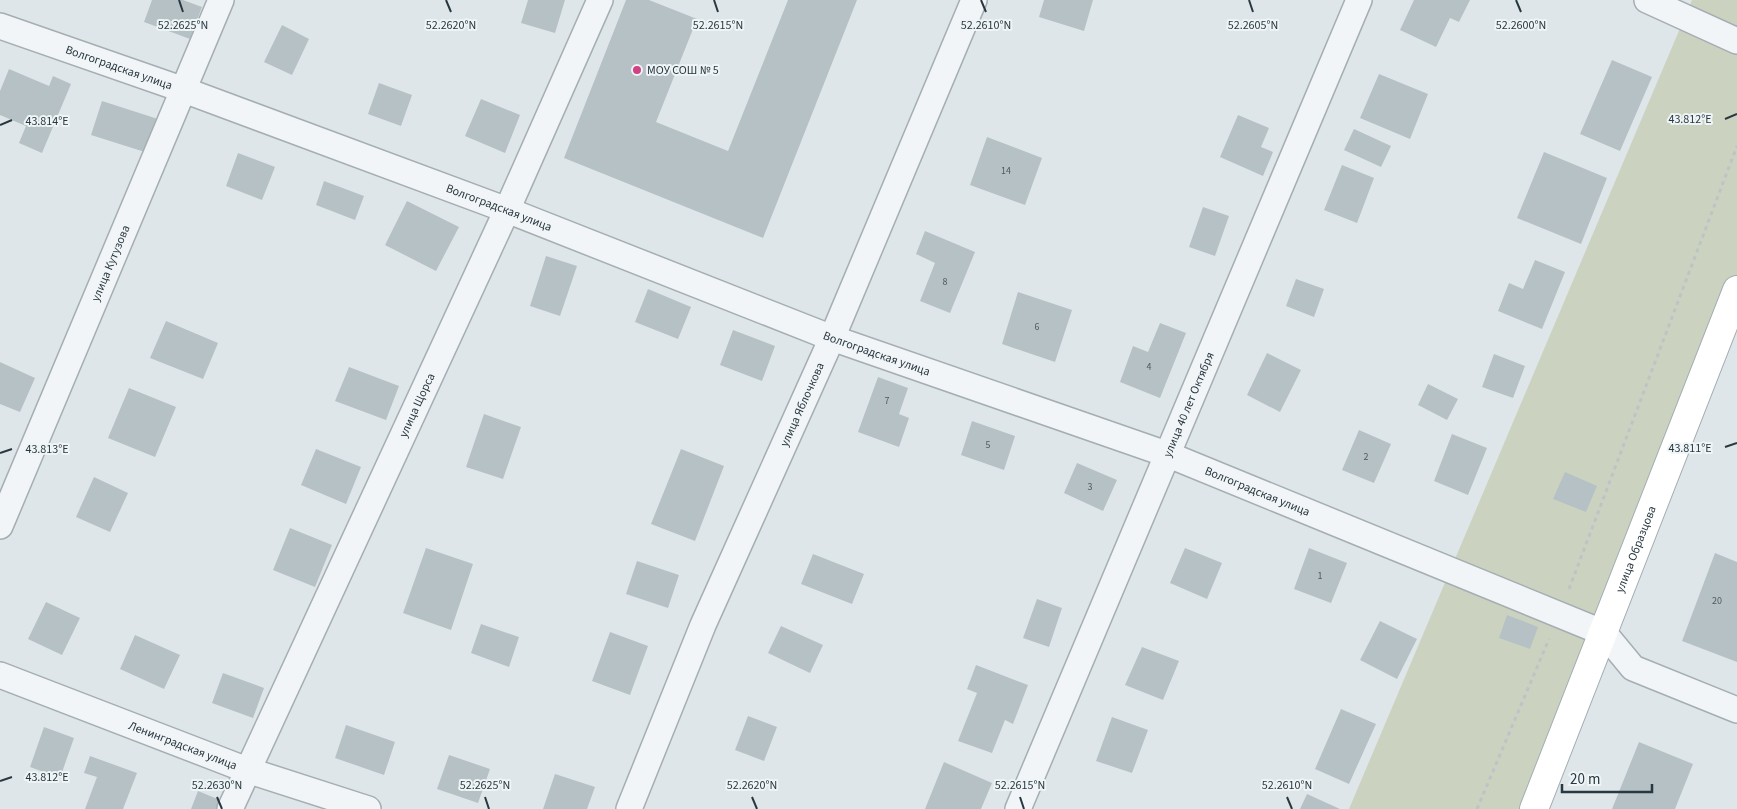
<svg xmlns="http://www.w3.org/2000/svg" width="1737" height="809" font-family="'Source Sans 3',sans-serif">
  <rect width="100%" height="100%" fill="#dfe6e9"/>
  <path fill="#cbd3c0" d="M1692,0H1737V290L1534,809H1349Z"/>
  <path fill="#b6c1c6" d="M152,0H183L202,7L190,39L144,22Z
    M528,0H565L555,33L521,23Z
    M626,0H649L697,19L656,122L728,151L788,0H857L763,238L564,158Z
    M1044,0H1093L1084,31L1039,17Z
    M1414,0H1470L1459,22L1450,18L1436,47L1400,30Z
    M282,25L309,39L292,75L264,62Z
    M1612,60L1652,77L1620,151L1580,134Z
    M9,69L49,86L53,76L71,84L42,153L19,143L26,126L0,115V91Z
    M1379,74L1428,94L1410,139L1360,118Z
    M379,83L412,95L401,126L368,114Z
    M481,99L520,115L505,153L465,136Z
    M102,101L158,119L148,153L91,135Z
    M1238,115L1269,128L1261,147L1273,152L1263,176L1220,157Z
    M1354,129L1391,146L1381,167L1344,150Z
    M987,137L1042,158L1025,205L970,185Z
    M1544,152L1607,178L1581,244L1517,218Z
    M238,153L275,167L262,200L226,186Z
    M1342,165L1374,178L1357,223L1324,210Z
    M324,181L364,196L355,220L316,205Z
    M407,201L459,227L436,271L385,245Z
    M1203,207L1229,216L1215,256L1189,247Z
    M925,231L975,252L950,313L920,301L935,263L916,254Z
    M546,256L577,266L560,316L530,306Z
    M1535,260L1565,272L1542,329L1498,311L1509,283L1523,289Z
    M1296,279L1324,289L1314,317L1286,306Z
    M648,289L691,307L678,339L635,322Z
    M1018,292L1072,310L1055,362L1002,344Z
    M166,321L218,343L203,379L150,358Z
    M1160,323L1186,333L1160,398L1120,382L1133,346L1148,352Z
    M733,330L775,346L762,381L720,365Z
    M1267,353L1301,370L1280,412L1247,395Z
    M1494,354L1525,366L1513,398L1482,387Z
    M0,362L35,378L20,412L0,404Z
    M349,367L399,386L386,420L335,401Z
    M878,377L908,388L899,414L909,418L899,447L858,432Z
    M1428,384L1458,399L1447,420L1418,405Z
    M129,388L176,407L155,457L108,438Z
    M484,414L521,427L503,479L466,467Z
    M972,421L1015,436L1004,470L961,455Z
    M1359,430L1391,444L1374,483L1342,470Z
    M1452,434L1487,448L1468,495L1434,481Z
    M316,449L361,467L346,504L301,485Z
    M681,449L724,466L695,541L651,524Z
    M1077,463L1117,480L1103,511L1064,493Z
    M1565,472L1597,486L1586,512L1553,499Z
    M94,477L128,493L110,532L76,517Z
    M290,528L332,545L315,587L273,570Z
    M426,548L473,564L451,630L403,613Z
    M1185,548L1222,563L1207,599L1170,583Z
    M1309,548L1347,563L1331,603L1294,589Z
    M1715,553L1737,562V662L1682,641Z
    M813,554L864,574L852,604L801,584Z
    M637,561L679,575L668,608L626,594Z
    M1037,599L1062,608L1049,647L1023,638Z
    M46,602L80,618L62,655L28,639Z
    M1507,615L1538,627L1530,649L1499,638Z
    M1380,621L1417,639L1397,679L1360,660Z
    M481,624L519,637L509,667L471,653Z
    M781,626L823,645L810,673L768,653Z
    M610,632L648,646L630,695L592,681Z
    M135,635L180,655L164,689L120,669Z
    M1142,647L1179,661L1163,700L1125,685Z
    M976,665L1028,685L1013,724L1005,720L992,753L958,741L977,693L967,689Z
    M223,673L264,688L253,718L212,703Z
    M1341,709L1376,724L1349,784L1315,769Z
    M748,716L777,727L764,761L735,750Z
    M1112,717L1148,730L1132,773L1096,761Z
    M346,725L395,742L384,775L335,758Z
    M44,727L74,738L60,778L30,767Z
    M1639,742L1693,764L1675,809H1612Z
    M449,755L490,769L478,803L437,789Z
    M90,756L137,773L123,809H85L97,777L84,773Z
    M944,762L992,783L981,809H925Z
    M555,774L595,787L587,809H543Z
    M198,791L220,800L216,809H191Z
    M1307,794L1340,809H1300Z"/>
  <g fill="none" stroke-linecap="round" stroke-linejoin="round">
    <defs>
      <g id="street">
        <path d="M1647,0L1737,41"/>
        <path id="s1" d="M0,26L184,90L507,210L832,338L1169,455L1604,633L1633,668L1737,710"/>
        <path id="s2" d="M0,526L221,0"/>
        <path id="s3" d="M0,675L247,770L368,809"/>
        <path id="s4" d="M230,809L507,210L600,0"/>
        <path id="s5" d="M629,809L703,625L832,338L974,0"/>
        <path id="s6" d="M1018,809L1359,0"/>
      </g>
      <g id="secondary">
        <path id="s7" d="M1534,809L1737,290"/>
      </g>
    </defs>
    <use href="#street" stroke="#a4aeb3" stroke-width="28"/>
    <use href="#secondary" stroke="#a4aeb3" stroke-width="30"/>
    <path stroke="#bdc4c7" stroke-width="3" stroke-dasharray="4 4" stroke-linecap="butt" d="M1569,589L1737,146
      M1477,809L1549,639"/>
    <use href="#street" stroke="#f2f5f7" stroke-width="25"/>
    <use href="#secondary" stroke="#fff" stroke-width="28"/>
  </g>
  <path fill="none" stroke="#283840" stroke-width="2" d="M179,0L183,12M446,0L451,12M714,0L718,12M981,0L986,12M1249,0L1253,12M1516,0L1521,12M1725,119L1737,114M0,125L12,120M1725,447L1737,443M0,453L12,449M0,781L12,777M217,797L222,809M485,797L489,809M752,797L757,809M1020,797L1024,809M1287,797L1292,809"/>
  <circle fill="#d14183" stroke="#eff4f6" stroke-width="2" cx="637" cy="70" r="5"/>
  <g text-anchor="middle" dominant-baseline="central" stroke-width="4" stroke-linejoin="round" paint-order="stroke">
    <g font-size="10" fill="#4c5a62">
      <text x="1006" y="171">14</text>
      <text x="945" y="282">8</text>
      <text x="1037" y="327">6</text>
      <text x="1149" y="367">4</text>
      <text x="887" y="401">7</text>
      <text x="988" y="445">5</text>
      <text x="1366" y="457">2</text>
      <text x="1090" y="487">3</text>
      <text x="1320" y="576">1</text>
      <text x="1717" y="601">20</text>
    </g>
    <g font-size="12" fill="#283840" stroke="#eff4f6">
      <text stroke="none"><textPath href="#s1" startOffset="126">Волгоградская улица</textPath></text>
      <text stroke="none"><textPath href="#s1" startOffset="531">Волгоградская улица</textPath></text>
      <text stroke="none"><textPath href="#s2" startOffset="285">улица Кутузова</textPath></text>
      <text stroke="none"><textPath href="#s1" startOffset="936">Волгоградская улица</textPath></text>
      <text stroke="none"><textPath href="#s4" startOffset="445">улица Щорса</textPath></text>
      <text stroke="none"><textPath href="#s5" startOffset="440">улица Яблочкова</textPath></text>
      <text stroke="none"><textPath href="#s6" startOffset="439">улица 40 лет Октября</textPath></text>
      <text stroke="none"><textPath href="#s1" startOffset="1341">Волгоградская улица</textPath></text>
      <text stroke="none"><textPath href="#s7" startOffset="279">улица Образцова</textPath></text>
      <text stroke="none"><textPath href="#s3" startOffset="196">Ленинградская улица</textPath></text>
    </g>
    <g font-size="12" fill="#283840" stroke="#eff4f6" text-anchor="start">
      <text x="647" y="70">МОУ СОШ № 5</text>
    </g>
  </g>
  <g font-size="12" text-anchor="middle" fill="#283840" stroke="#eff4f6" stroke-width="4" stroke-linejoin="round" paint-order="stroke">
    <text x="1521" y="29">52.2600°N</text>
    <text x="183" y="29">52.2625°N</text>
    <text x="451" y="29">52.2620°N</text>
    <text x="718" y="29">52.2615°N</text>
    <text x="986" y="29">52.2610°N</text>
    <text x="1253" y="29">52.2605°N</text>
    <text x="1690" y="123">43.812°E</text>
    <text x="47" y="125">43.814°E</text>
    <text x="1690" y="452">43.811°E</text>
    <text x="47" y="453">43.813°E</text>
    <text x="47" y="781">43.812°E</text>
    <text x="217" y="789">52.2630°N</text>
    <text x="485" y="789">52.2625°N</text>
    <text x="752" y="789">52.2620°N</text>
    <text x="1020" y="789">52.2615°N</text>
    <text x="1287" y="789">52.2610°N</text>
  </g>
  <path d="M1562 784v8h90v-8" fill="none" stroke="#283840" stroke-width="2.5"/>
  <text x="1570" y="784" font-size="15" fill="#283840" stroke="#eff4f6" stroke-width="4" paint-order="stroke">20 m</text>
</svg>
